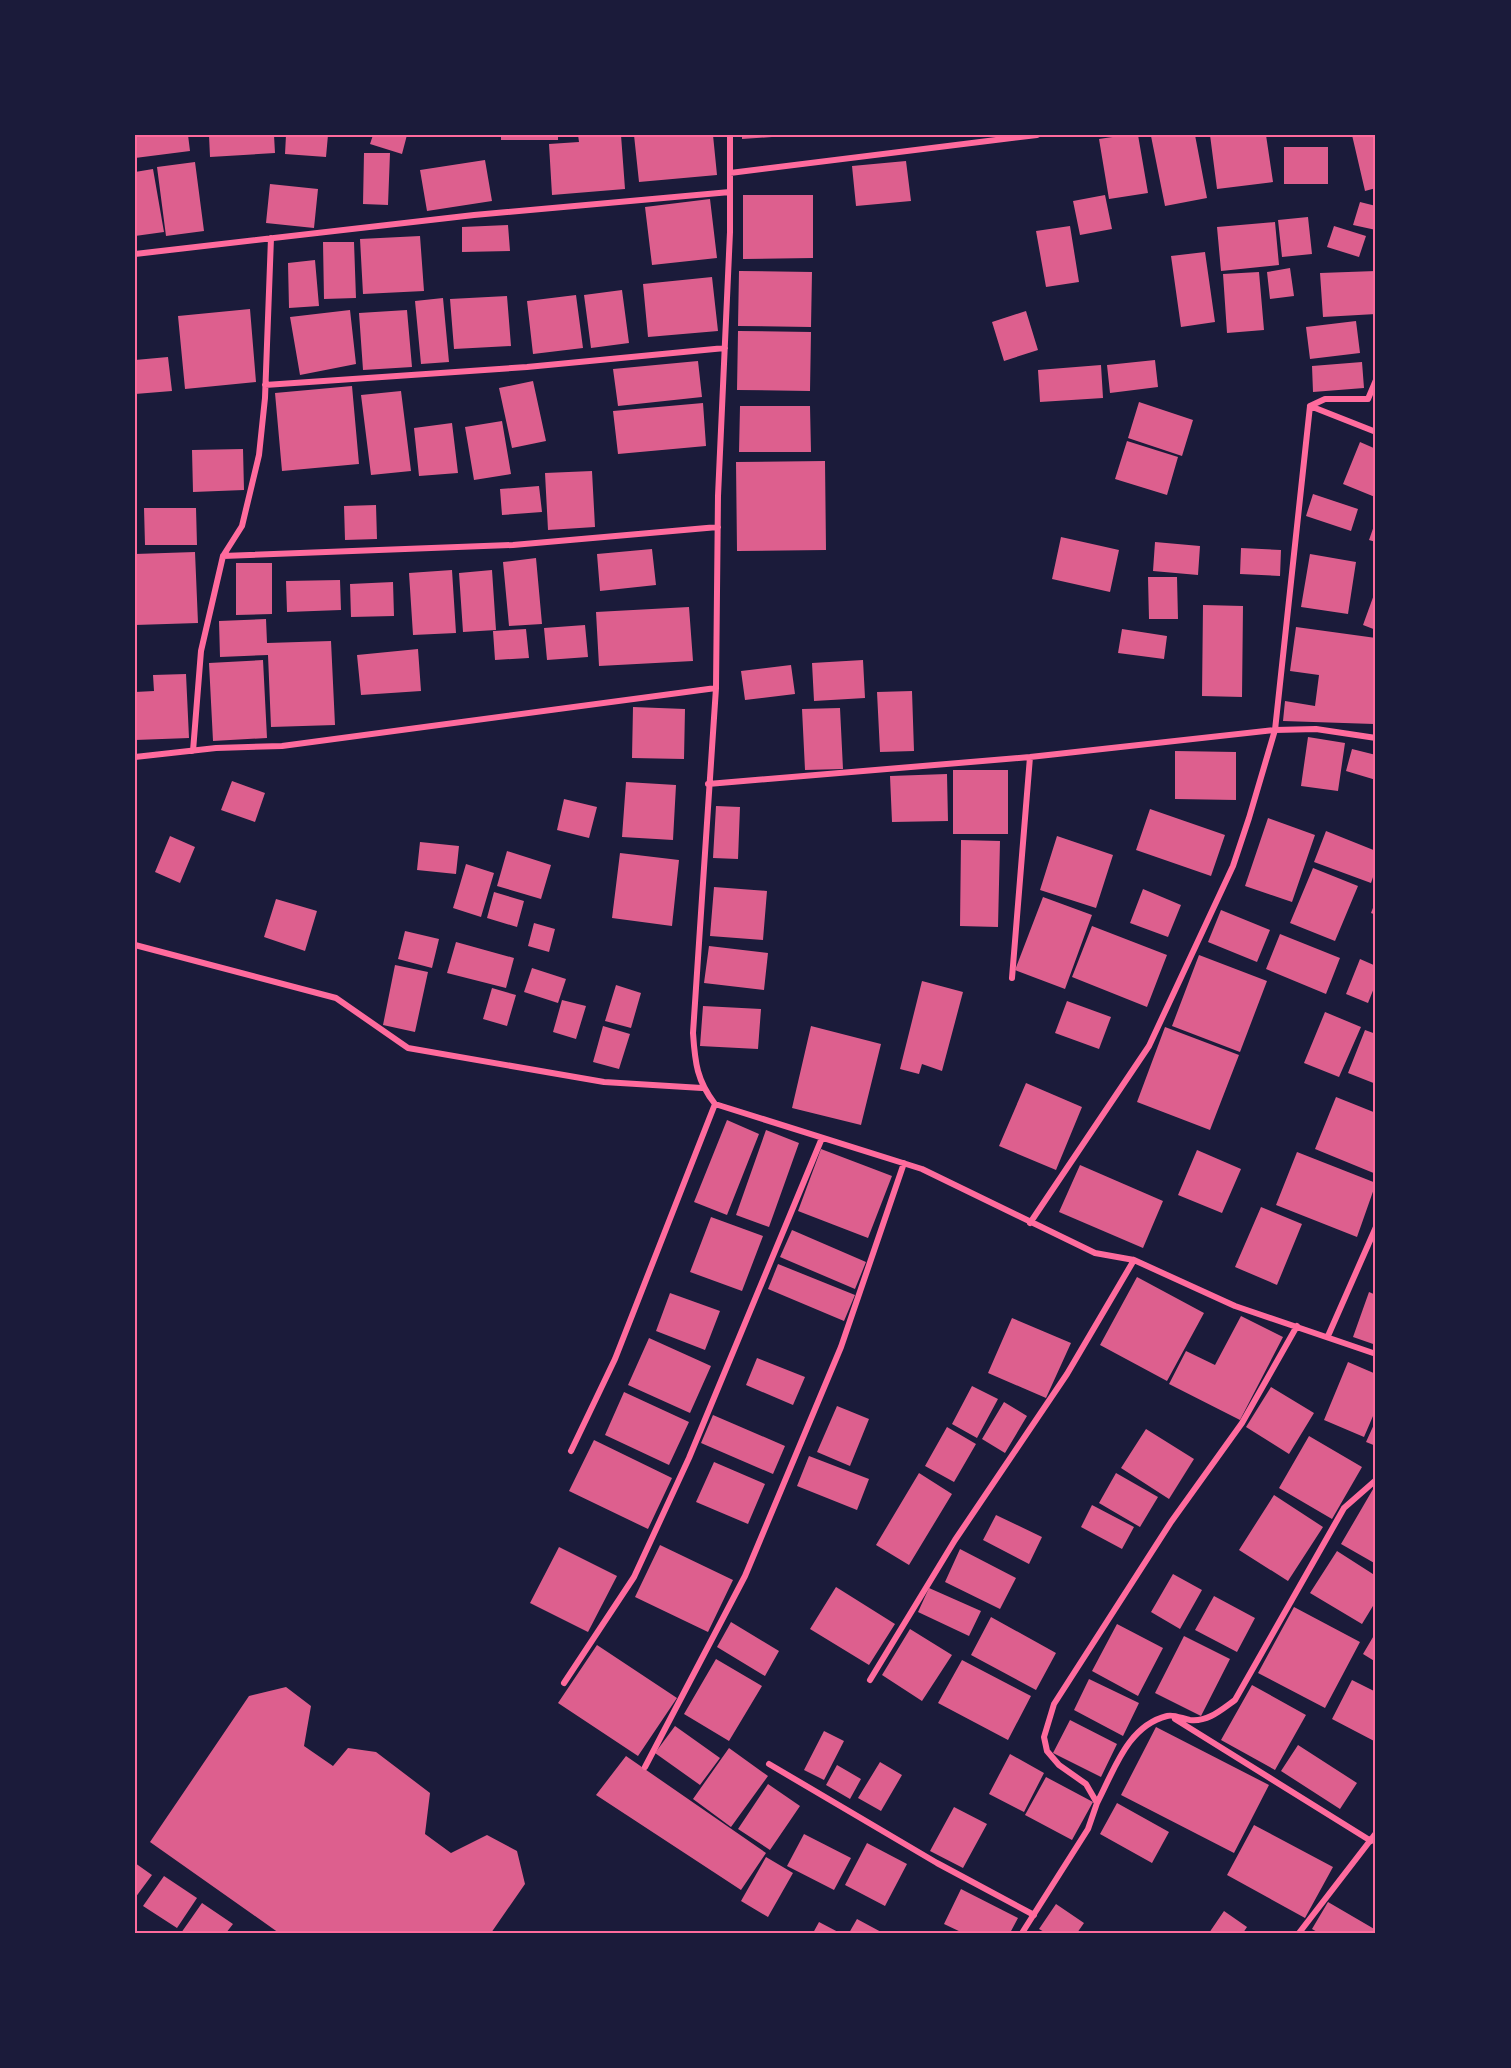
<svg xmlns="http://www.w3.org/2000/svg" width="1511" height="2068" font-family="Quicksand,sans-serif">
  <rect width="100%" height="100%" fill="#1b1b3a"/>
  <path fill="#dd5f8e" d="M135,135H188L190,151L135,158Z
    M209,135H274L275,153L210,157Z
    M286,135H328L326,157L285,154Z
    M373,135H407L402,154L370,144Z
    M501,135H558V140H501Z
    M578,135H621L625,189L552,195L549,144L579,142Z
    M634,135H713L717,175L639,182Z
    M742,135H772V137L742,139Z
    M1126,135H1138L1148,193L1109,199L1099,139Z
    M1195,135L1207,198L1165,206L1151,136Z
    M1210,135H1266L1273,182L1217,189Z
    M1352,135H1376V188L1365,191Z
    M1284,147H1328V184H1284Z
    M364,153H390L388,205L363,204Z
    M485,160L492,201L427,211L420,170Z
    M906,161L911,201L856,206L852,166Z
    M195,162L204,231L166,236L157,167Z
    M153,169L164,232L135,236V172Z
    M270,184L318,189L314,228L266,223Z
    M743,195H813V258L743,259Z
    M1105,195L1112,229L1080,235L1073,201Z
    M710,199L717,258L652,265L645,207Z
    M1360,202L1376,206V230L1353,225Z
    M1308,217L1312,254L1282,257L1278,220Z
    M1275,222L1279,265L1221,271L1217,227Z
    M508,225L510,251L462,252V227Z
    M1070,226L1079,282L1046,287L1036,231Z
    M1334,226L1366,236L1359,257L1327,247Z
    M420,236L424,291L363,294L360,239Z
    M323,242H354L356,298L324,299Z
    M1205,252L1215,322L1181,327L1171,256Z
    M315,260L319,306L289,308L288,263Z
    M1290,268L1294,296L1270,299L1267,272Z
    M739,271L812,272L811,327L738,326Z
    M1376,271V314L1323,317L1320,273Z
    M1259,272L1264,330L1227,333L1223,274Z
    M712,277L718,331L648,337L643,284Z
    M622,290L629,343L591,348L584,295Z
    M576,295L583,348L533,354L527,301Z
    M507,296L511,346L454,349L450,299Z
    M443,298L449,362L421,364L415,301Z
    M250,309L256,382L185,389L178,316Z
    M350,310L356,364L300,375L290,317Z
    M407,310L412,367L363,370L359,313Z
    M1026,311L1038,350L1004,361L992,322Z
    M1356,321L1360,353L1310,359L1306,327Z
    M738,331L811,332L810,391L737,390Z
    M168,357L172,391L135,394V360Z
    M1155,360L1158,387L1110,393L1107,365Z
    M698,361L702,397L618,406L613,369Z
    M1362,362L1364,388L1313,392L1312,366Z
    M1101,365L1103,398L1040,402L1038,370Z
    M533,381L546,441L512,448L499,388Z
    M352,386L359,464L282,471L275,393Z
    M401,391L411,471L371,475L361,395Z
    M1139,402L1193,420L1182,456L1128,438Z
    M703,403L706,446L618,454L613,411Z
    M740,406H810L811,452H739Z
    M502,421L511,474L474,480L465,427Z
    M452,423L458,473L419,476L414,428Z
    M1127,441L1178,457L1167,495L1115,479Z
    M1360,442L1376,449L1375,497L1343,484Z
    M243,449L244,490L193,492L192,450Z
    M825,461L826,550L737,551L736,462Z
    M592,471L595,527L548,530L545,473Z
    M539,486L542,512L502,515L500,489Z
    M1313,494L1358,509L1351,531L1306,516Z
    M376,505L377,539L345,540L344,506Z
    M144,508H196L197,545H145Z
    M1376,520V542L1369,540Z
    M1061,537L1119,550L1110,592L1052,579Z
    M1155,542L1200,546L1198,575L1153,571Z
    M1241,548L1281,550L1280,576L1240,574Z
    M652,549L656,585L600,591L597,554Z
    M195,552L198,623L135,625V554Z
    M1310,554L1356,562L1348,614L1301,607Z
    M536,558L542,624L509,626L503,562Z
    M236,563H272V614L236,615Z
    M452,570L456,633L413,635L409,573Z
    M492,570L496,630L463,632L459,573Z
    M1148,577H1177L1178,619H1149Z
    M340,580L341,610L287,612L286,581Z
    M393,582L394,616L351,617L350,584Z
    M1376,589V630L1363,625Z
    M1203,605L1243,606L1242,697L1202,696Z
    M689,607L693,661L599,666L596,612Z
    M266,619L267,643L331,641L335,725L271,727L268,655L220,657L219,621Z
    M585,625L588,657L547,660L544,628Z
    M1296,627L1376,638L1374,724L1283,721L1285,701L1315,706L1319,675L1290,671Z
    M526,629L529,658L495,660L493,631Z
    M1122,629L1167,636L1164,659L1118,653Z
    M418,649L421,691L361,695L357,655Z
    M263,660L267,738L213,741L209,663Z
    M863,660L865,698L814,701L812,663Z
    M791,665L795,694L745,700L741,671Z
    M186,674L189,738L135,740V692L154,691L153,675Z
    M912,691L914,751L880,752L877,692Z
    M633,707L685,709L684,759L632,758Z
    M840,708L843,769L805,770L802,709Z
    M1308,737L1345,743L1338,791L1301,786Z
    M1352,749L1376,755V780L1346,771Z
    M1175,751L1236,752V800L1175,799Z
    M953,770H1008V834H953Z
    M947,774L948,821L892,822L890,776Z
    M232,781L265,793L255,822L221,810Z
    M626,782L676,785L673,840L622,837Z
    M564,799L597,807L589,838L557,830Z
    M716,806L740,807L738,859L713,858Z
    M1150,809L1225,835L1211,876L1136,850Z
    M1268,818L1315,835L1292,902L1245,886Z
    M1326,831L1376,851V868L1371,883L1314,862Z
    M170,836L195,847L180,883L155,872Z
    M1057,836L1113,855L1096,908L1040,890Z
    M961,840L1000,841L998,927L960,926Z
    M420,842L459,846L456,874L417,870Z
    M507,851L551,865L541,899L497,886Z
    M620,853L679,860L672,926L612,918Z
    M466,864L494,873L481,917L453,908Z
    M1313,868L1358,886L1335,941L1290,923Z
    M714,887L767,891L763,940L710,936Z
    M1143,889L1181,905L1168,937L1130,923Z
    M494,892L524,901L517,927L487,918Z
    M1043,897L1092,915L1065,989L1015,970Z
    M276,899L317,911L305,951L264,937Z
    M1376,900V915L1371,913Z
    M1221,910L1270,930L1257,962L1208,942Z
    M534,923L555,929L549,952L528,946Z
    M1092,926L1167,955L1147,1007L1072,977Z
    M405,931L439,939L432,968L398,959Z
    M1280,934L1340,958L1326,994L1266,969Z
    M456,942L514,958L506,988L447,973Z
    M709,946L768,953L764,990L704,983Z
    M1199,955L1267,981L1240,1052L1172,1026Z
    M1360,959L1376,966V983L1368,1003L1346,994Z
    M395,965L428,972L415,1032L383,1025Z
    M532,968L566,979L558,1003L524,992Z
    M922,981L963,992L942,1071L922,1064L919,1074L900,1069Z
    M616,985L641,993L631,1028L605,1021Z
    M492,988L516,995L507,1026L483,1019Z
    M562,1000L586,1006L576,1039L553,1032Z
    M1067,1001L1111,1017L1099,1049L1055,1033Z
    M703,1006L761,1009L758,1049L700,1046Z
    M1325,1012L1361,1027L1339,1077L1304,1063Z
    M603,1026L630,1034L619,1069L593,1062Z
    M811,1026L881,1044L861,1125L792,1108Z
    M1165,1027L1239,1055L1210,1130L1137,1102Z
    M1365,1030L1376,1034V1084L1348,1073Z
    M1026,1083L1082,1107L1056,1170L999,1146Z
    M1336,1097L1376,1113V1174L1315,1149Z
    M727,1120L759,1134L727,1215L694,1202Z
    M766,1130L799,1143L769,1227L736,1215Z
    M821,1149L892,1176L868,1238L798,1211Z
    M1197,1150L1241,1169L1222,1213L1178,1195Z
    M1297,1152L1376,1183L1357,1237L1276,1205Z
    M1080,1165L1163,1201L1143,1248L1059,1212Z
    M1261,1207L1302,1224L1277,1285L1235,1267Z
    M711,1217L763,1236L742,1291L690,1272Z
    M792,1230L866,1262L855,1289L780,1257Z
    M778,1264L855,1295L844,1321L768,1289Z
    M1137,1277L1204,1313L1167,1381L1100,1345Z
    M1369,1292L1376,1295V1345L1353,1337Z
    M670,1293L720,1311L705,1350L656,1331Z
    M1241,1316L1283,1337L1240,1420L1169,1384L1186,1351L1215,1365Z
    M1012,1318L1071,1343L1046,1398L988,1373Z
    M649,1338L711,1366L690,1413L628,1385Z
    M757,1358L805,1377L793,1405L746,1385Z
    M1348,1362L1376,1374V1409L1364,1437L1324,1420Z
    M972,1386L998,1399L977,1438L952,1424Z
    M1271,1387L1314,1413L1289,1454L1246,1427Z
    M624,1392L689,1422L669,1465L605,1435Z
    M1004,1402L1027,1416L1005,1453L982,1439Z
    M837,1406L869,1419L850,1466L817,1452Z
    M713,1415L785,1446L773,1474L701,1443Z
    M1376,1420V1446L1366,1442Z
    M947,1427L976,1444L954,1482L925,1466Z
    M1146,1429L1194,1459L1169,1499L1121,1468Z
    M1309,1436L1362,1467L1332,1519L1279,1488Z
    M594,1440L672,1478L648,1529L569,1491Z
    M809,1456L869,1479L857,1510L797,1486Z
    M714,1462L765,1484L748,1524L696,1502Z
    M919,1473L952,1494L909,1565L876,1545Z
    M1116,1473L1158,1497L1140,1527L1099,1503Z
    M1376,1484V1564L1341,1544Z
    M1274,1495L1323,1527L1288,1581L1239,1550Z
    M1092,1505L1134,1527L1122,1549L1081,1527Z
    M996,1515L1042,1537L1029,1564L983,1540Z
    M660,1545L733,1580L708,1632L635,1597Z
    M559,1547L617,1576L588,1632L530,1603Z
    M960,1549L1016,1578L1000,1609L945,1582Z
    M1337,1551L1376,1576V1601L1362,1624L1310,1593Z
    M1173,1574L1202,1590L1180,1629L1151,1612Z
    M836,1587L895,1624L869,1665L810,1629Z
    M929,1588L981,1611L969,1636L918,1612Z
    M1214,1596L1255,1618L1237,1652L1195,1630Z
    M1294,1607L1360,1642L1325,1708L1258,1673Z
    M991,1617L1056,1653L1036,1690L971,1655Z
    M731,1622L779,1651L765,1676L717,1647Z
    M1117,1624L1163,1648L1138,1696L1092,1671Z
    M910,1629L952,1655L922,1701L882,1675Z
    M1376,1632V1662L1363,1654Z
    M1184,1636L1230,1659L1201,1716L1155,1693Z
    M597,1645L677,1698L638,1756L558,1703Z
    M716,1659L762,1686L729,1741L684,1714Z
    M962,1660L1031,1696L1008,1740L938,1703Z
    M1089,1679L1139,1703L1123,1736L1074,1710Z
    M1352,1680L1376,1692V1742L1332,1719Z
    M1252,1685L1306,1715L1275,1770L1221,1740Z
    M286,1687L311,1706L304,1746L333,1766L348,1748L376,1752L430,1793L425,1834L451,1853L487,1835L517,1851L525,1884L491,1933H279L150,1842L249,1696Z
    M1070,1720L1117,1744L1101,1777L1053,1753Z
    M675,1726L720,1758L700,1785L655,1753Z
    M1156,1727L1269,1785L1234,1853L1121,1795Z
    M824,1731L844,1741L824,1780L804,1770Z
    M1298,1745L1357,1783L1340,1809L1281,1771Z
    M729,1748L768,1776L731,1827L693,1799Z
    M1010,1754L1044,1773L1024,1812L989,1794Z
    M626,1756L766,1853L741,1890L596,1795Z
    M880,1762L902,1775L881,1811L858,1798Z
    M837,1765L861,1779L850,1799L826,1785Z
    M1046,1777L1093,1802L1072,1840L1025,1815Z
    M768,1784L800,1806L770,1850L738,1829Z
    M1117,1803L1169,1832L1152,1863L1100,1834Z
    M954,1807L987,1824L963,1868L930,1851Z
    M1254,1825L1333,1867L1305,1918L1227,1875Z
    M804,1834L851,1858L834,1890L787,1866Z
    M867,1843L907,1864L885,1906L845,1885Z
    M766,1857L793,1873L768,1917L741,1901Z
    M135,1863L152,1875L135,1898Z
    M164,1876L197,1898L177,1928L143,1906Z
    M961,1889L1018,1918L1010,1933H963L944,1924Z
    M1328,1902L1376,1930V1933H1319L1312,1929Z
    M202,1903L233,1924L226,1933H181Z
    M1056,1904L1084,1923L1077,1933H1046L1039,1929Z
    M1224,1911L1247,1927L1243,1933H1209Z
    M857,1919L883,1933H849Z
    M819,1922L840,1933H813Z"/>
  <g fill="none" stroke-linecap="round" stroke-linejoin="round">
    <path stroke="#ff6b9d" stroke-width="6" d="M730,135V232L718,496L716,688L693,1033C695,1063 697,1081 715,1104L922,1169L1095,1253L1134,1260L1235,1306L1376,1354
      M730,173L1037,135
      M135,254L474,215L730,192
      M1376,380L1368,399H1325L1310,406L1376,432
      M265,385L527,367L725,348
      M223,556L513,545L718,527
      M193,751L201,651L223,556L242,526L259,455L265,398L271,238
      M135,757L216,748L282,746L716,688
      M708,784L1030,757L1275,730L1316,729L1376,738
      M135,945L336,998L408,1048L604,1082L702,1088
      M1012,978L1030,757
      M1030,1223L1149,1046L1233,866L1249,818L1275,730L1310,406
      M1328,1336L1376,1227
      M571,1451L615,1359L715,1104
      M870,1680L955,1540L1067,1374L1134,1260
      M564,1683L634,1577L689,1458L822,1138
      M1175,1719L1371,1841
      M769,1764L937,1863L1034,1915
      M645,1767L745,1576L841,1347L904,1163
      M1097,1803C1114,1771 1127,1726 1167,1716C1174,1714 1183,1719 1190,1720C1208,1722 1221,1710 1235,1700L1344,1508L1376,1480
      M1022,1933L1088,1829L1097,1803L1086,1784L1059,1765L1047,1751L1044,1737L1054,1704L1171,1522L1242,1423L1297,1326
      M1299,1933L1376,1833"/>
  </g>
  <rect width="1511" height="2068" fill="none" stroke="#1b1b3a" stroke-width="273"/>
  <rect x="136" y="136" width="1238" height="1796" fill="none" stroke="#ff6b9d" stroke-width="2"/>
</svg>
